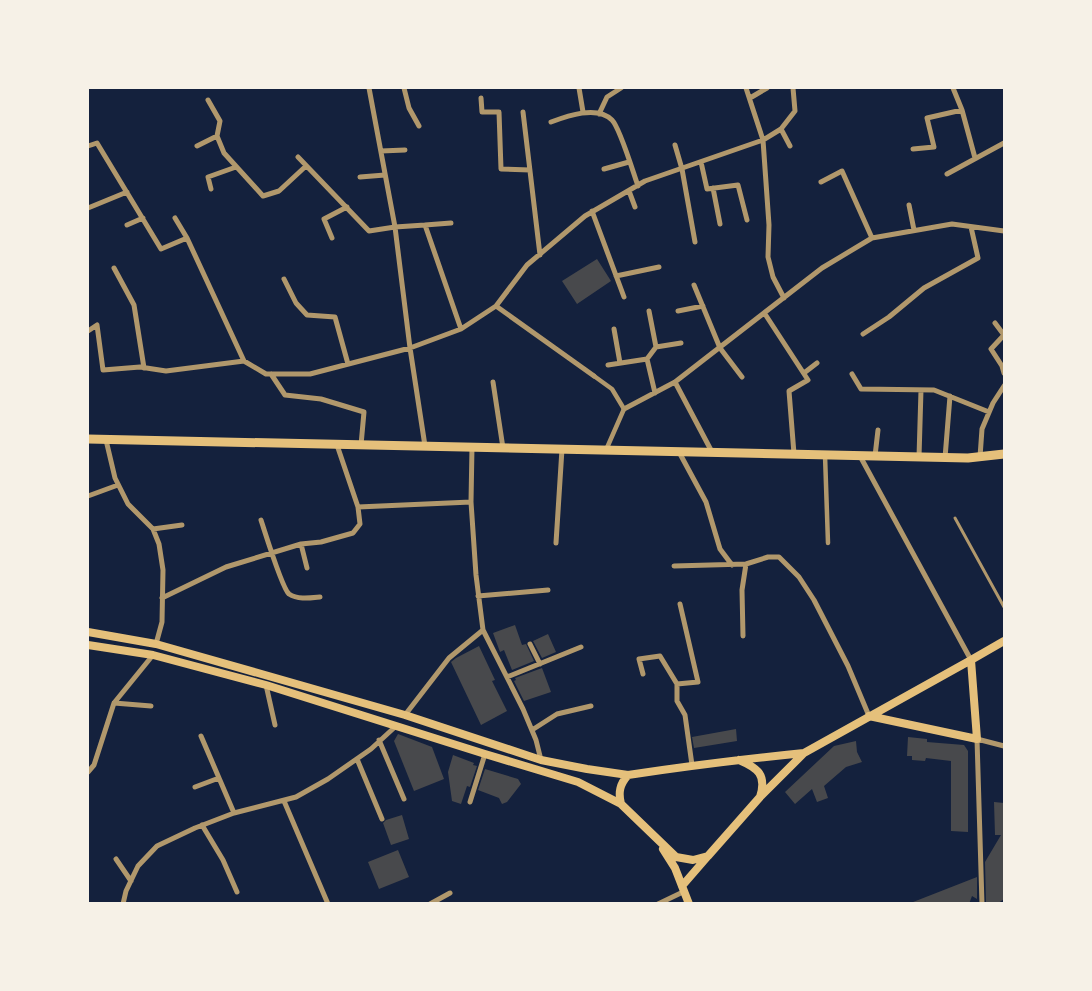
<svg xmlns="http://www.w3.org/2000/svg" width="1092" height="991" font-family="'DejaVu Sans',sans-serif">
  <rect width="100%" height="100%" fill="#14213d"/>
  <path fill="#48494c" d="M597,259L611,281L577,304L562,281Z
    M515,625L522,645L526,644L534,661L512,670L504,650L500,652L493,633Z
    M548,634L556,652L542,658L533,641Z
    M479,646L495,680L492,681L507,711L481,725L451,662L456,658Z
    M542,668L551,692L524,701L514,681L516,680L515,678Z
    M736,729L737,741L694,748L692,737Z
    M398,734L432,747L444,779L414,791L394,741Z
    M908,737L927,739V742L964,745L968,751V832L951,831V761L926,758L925,761L912,760V756H907Z
    M856,741L857,752L862,762L846,767L824,786L828,798L817,802L812,789L795,804L785,792L834,746Z
    M453,755L474,763L473,765L477,766L470,787L467,786L461,804L452,801L448,772Z
    M485,769L518,779L521,784L507,802L502,804L499,798L478,790Z
    M994,802L1004,803V899L997,904H989L986,902L985,862L1001,835H995Z
    M402,815L409,839L391,845L383,823L386,820Z
    M398,850L409,877L379,889L368,862Z
    M977,877V899L972,896L969,904H908Z"/>
  <g fill="none" stroke-linecap="round" stroke-linejoin="round">
    <path stroke="#b1986c" stroke-width="3" d="M955,518L1004,607"/>
    <path stroke="#b1986c" stroke-width="4.5" d="M594,376L612,389L624,409L606,450
      M825,455L828,543"/>
    <path stroke="#b1986c" stroke-width="5" d="M369,88L395,227L410,348L425,446
      M404,88L409,108L419,126
      M579,88L583,112
      M746,88L763,140L769,225L768,257L773,277L784,298
      M953,88L962,110L975,158
      M481,98L482,112H499L501,169L530,170
      M750,98L767,88
      M208,100L220,121L217,136L224,153L263,196L279,191L306,166
      M523,112L540,255
      M599,114L607,97L621,88
      M551,122C567,116 597,105 612,120C620,128 633,172 638,186
      M781,129L790,146
      M675,145L682,169L695,242
      M88,146L97,143L161,249L187,238
      M197,146L217,136
      M913,149L934,147L927,118L962,110
      M381,151L405,150
      M298,157L369,231L395,227L425,225L461,329
      M701,162L707,189L738,185L747,220
      M604,169L629,162
      M947,174L1004,143
      M360,177L385,175
      M821,182L842,171L872,238
      M713,188L720,224
      M211,189L208,177L236,167
      M629,191L635,207
      M909,205L914,230
      M88,208L127,192
      M592,211L624,297
      M175,218L187,238L244,361
      M127,225L143,218
      M425,225L451,223
      M332,238L324,219L347,207
      M114,268L134,305L144,368
      M616,276L659,267
      M284,279L296,303L307,315L335,317L348,364
      M694,285L720,348L742,377
      M496,306L594,376
      M678,311L703,306
      M765,314L808,380L789,391L794,454
      M995,323L1004,335L991,349L1002,366L1004,373
      M614,329L620,363
      M88,331L97,325L103,370L140,367L166,371L244,361L266,374H310L410,348L461,329L496,306L527,265L585,216L645,181L763,140L781,129L795,111L793,88
      M863,334L889,317L924,288L978,258L971,227
      M656,347L681,343
      M647,359L655,393
      M608,365L647,359L656,347L649,311
      M804,373L817,363
      M271,374L285,395L321,399L364,412L361,445
      M852,374L861,389L934,390L989,412
      M493,382L503,448
      M675,382L712,452
      M624,409L675,382L822,268L872,238L952,224L1004,231
      M106,440L115,478L128,504L153,529L159,544L163,570L162,622L156,644
      M472,447L471,502L476,575L483,630L523,709L536,740L541,760
      M679,452L706,502L720,549L732,565
      M860,456L971,660
      M875,456L878,430
      M919,457L921,390
      M980,457L982,429L993,403L1004,386
      M945,458L950,396
      M88,496L118,485
      M358,507L471,502
      M261,520C265,532 282,588 289,594C298,600 310,598 320,597
      M153,529L182,525
      M556,543L562,449
      M301,544L307,568
      M674,566L746,564L768,557H779L799,577L814,600L848,666L869,716
      M478,596L548,590
      M162,598L226,567L301,544L321,542L353,533L360,524L358,507L337,445
      M680,604L698,682L677,684V701L685,715L692,765
      M743,636L742,590L746,564
      M530,644L540,664
      M643,674L639,659L660,656L677,684
      M507,677L581,647
      M266,685L275,725
      M114,703L151,706
      M405,715L449,658L483,630
      M532,730L557,714L591,706
      M201,736L234,813
      M379,740L404,799
      M357,759L382,819
      M88,772L94,765L114,703L153,655
      M195,787L219,778
      M284,801L328,904
      M470,802L485,754
      M202,825L223,860L237,892
      M116,859L131,881
      M123,904L126,891L138,866L157,846L195,828L234,813L296,797L328,779L371,749L396,726
      M430,904L450,893
      M658,904L685,891
      M982,904L977,739L1004,746"/>
    <path stroke="#e5c07b" stroke-width="8" d="M88,632L156,644L405,715L541,760L587,769L628,775
      M88,645L153,655L266,685L485,754L578,782L621,804
      M971,660L1004,641
      M739,760C758,768 767,775 760,797L708,856L693,860L676,857L621,804C618,792 620,784 628,775C687,766 745,759 804,753
      M761,796L804,753L971,660L977,739L869,716
      M663,849L675,868L689,904
      M682,886L708,856"/>
    <path stroke="#e5c07b" stroke-width="9" d="M88,439L968,458L1004,454"/>
  </g>
  <rect width="1092" height="991" fill="none" stroke="#f6f1e7" stroke-width="178"/>
</svg>
